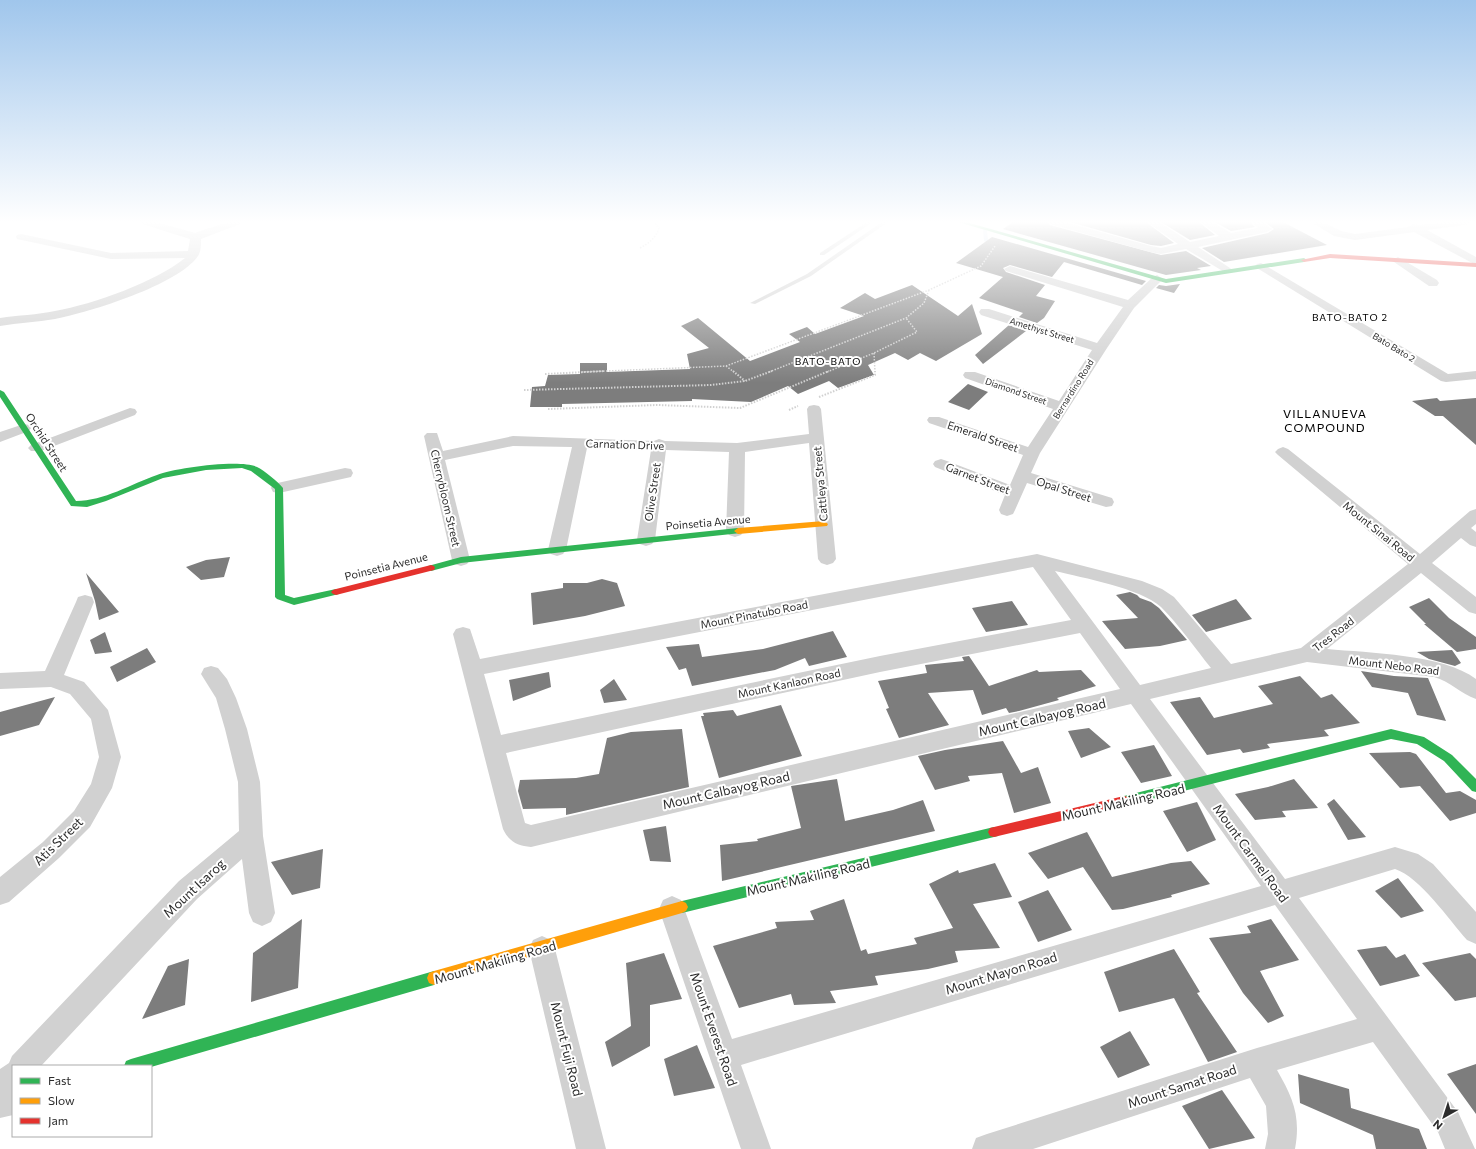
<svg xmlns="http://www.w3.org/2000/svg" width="1476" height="1149" font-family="Commissioner,sans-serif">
  <rect width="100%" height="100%" fill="#fff"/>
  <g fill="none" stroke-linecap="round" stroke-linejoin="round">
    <path stroke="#d4e2f2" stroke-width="4" d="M985,231L986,240"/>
  </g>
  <path fill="#7d7d7d" d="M1013,222H1048L1050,225L1161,255L1186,251L1211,266L1197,268L1201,270L1166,275L1003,229Z
    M1070,222H1146L1174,243L1161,246L1151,245Z
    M1161,222H1199L1215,235L1190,240Z
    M1215,222H1250L1255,227L1231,231Z
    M1265,222H1283L1327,245L1224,262L1202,248L1268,233L1274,229Z
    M992,237L1146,281L1142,285L1064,262L1052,277L1010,265L1003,268L1006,272L1045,285L1036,296L1055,301L1044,318L1037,323L1019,317L1023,313L979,298L1003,277L956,263Z
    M1180,284L1174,293L1156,288L1159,285L1166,286Z
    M912,285L958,316L972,304L982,334L936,361L920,353L908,360L895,353L868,365L874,375L838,388L829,381L798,394L788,386L751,402L692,399V401L562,404V407H530L532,387L545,386L548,375L580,374V363H607V372L690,369L687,354L709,348L681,326L698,318L750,361L800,342L789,334L807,327L815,334L864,316L840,308L865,293L875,299Z
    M1009,325L1026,331L983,364L975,355Z
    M968,384L988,392L969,410L948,402Z
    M1437,398L1440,401L1476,398V445L1443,416H1435L1412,401Z
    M230,557L224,577L201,580L186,567L206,560Z
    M86,573L119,612L99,620L95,601Z
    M602,579L617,583L625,606L585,616L533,625L531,593L563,588V583H587Z
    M1130,592L1137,595L1140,598L1151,602L1159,608L1187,640L1160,646L1125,649L1102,621L1138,618L1116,595Z
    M1429,598L1449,618L1476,637V649L1457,652L1424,624H1426L1409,607Z
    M1236,599L1252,619L1206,632L1192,615Z
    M1012,601L1028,625L986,632L972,608Z
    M833,631L847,657L809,666L805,658L775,670L692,686L686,668L679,670L666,647L699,644L702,657L763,649Z
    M105,632L112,652L95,654L90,640Z
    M147,648L156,662L117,682L110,667Z
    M1452,650L1461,663L1455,666L1429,659L1417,652Z
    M969,656L989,686L1037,670L1039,672L1081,670L1096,686L1057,698L1059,700L1019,711L1009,713L1006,708L982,715L973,690L928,693L949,725L899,738L886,709L889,708L878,681L927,673L925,665L964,661L962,657Z
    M1361,671L1394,676L1428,678L1446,721L1417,715L1408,693L1372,687Z
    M549,672L551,687L513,701L509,680Z
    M1300,676L1321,698L1332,694L1360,723L1324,730L1329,736L1267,744L1270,748L1243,753L1240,749L1207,755L1170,702L1200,697L1214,718L1273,704L1258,686Z
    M614,679L627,700L604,703L600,690Z
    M55,697L39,725L0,736V712Z
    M781,705L802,756L719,778L701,716H704L703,713L733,710L737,716Z
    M1089,728L1111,747L1081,758L1068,731Z
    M682,729L689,787L566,815V808L523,809L518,791L520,780L576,778L599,774L607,738L631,732Z
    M1003,741L1021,773L1038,767L1051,803L1014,813L1002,773L968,776L970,781L935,790L918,756L945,750Z
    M1154,745L1172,776L1141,783L1121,752Z
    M1410,752L1416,754L1446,793L1460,791L1476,800V813L1450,821L1420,786L1400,788L1369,753Z
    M837,779L845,821L893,810L923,800L935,831L722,881L720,845L758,841L757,839L801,828L791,786Z
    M1294,779L1318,808L1282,811L1286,817L1255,820L1235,794L1268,787Z
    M1334,799L1366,837L1348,840L1327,804Z
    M1197,802L1216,840L1187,852L1163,811Z
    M666,826L671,862L650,861L643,830Z
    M1087,832L1112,877L1171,863L1191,861L1210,884L1171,895L1172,897L1123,909L1112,910L1083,867L1048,879L1028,853Z
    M323,849L320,888L292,895L271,862Z
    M995,863L1012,897L973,904L1000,948L955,951L958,962L928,969L875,976L878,985L830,991L836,1003L794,1005L791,994L739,1008L713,946L777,928L775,922L814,920L810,911L844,899L861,951L866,949L868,954L917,944L914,938L953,928L929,884L958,870L959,873Z
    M1398,878L1424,911L1401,918L1375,891Z
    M1048,890L1072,930L1038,942L1018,902Z
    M302,919L298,988L251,1002L253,953Z
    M1271,919L1299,960L1260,971L1284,1016L1268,1023L1243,993L1209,938L1251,933L1247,926Z
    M1386,946L1396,958L1405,954L1420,976L1380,986L1357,950Z
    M1174,949L1200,992L1197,993L1237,1052L1208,1062L1174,998L1119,1012L1104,972Z
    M664,953L682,999L650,1005V1046L612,1067L605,1042L631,1026L626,963Z
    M1470,953L1476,959V997L1455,1001L1422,963Z
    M189,959L185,1005L142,1019L168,966Z
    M1130,1031L1150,1065L1118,1078L1100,1047Z
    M697,1045L715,1088L674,1096L664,1059Z
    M1476,1064V1114L1447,1074Z
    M1298,1074L1349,1089L1351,1108L1419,1129L1427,1149H1376L1373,1135L1300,1103Z
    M1222,1090L1255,1138L1209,1149L1182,1106Z"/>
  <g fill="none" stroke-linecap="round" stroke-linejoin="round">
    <path stroke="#d1d1d1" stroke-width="1.5" stroke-dasharray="1.5 1.5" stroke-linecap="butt" d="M640,248C649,243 656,238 659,228L654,222
      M874,353L875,372
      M726,366L734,372
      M582,372L726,366L929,290L981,266L995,246
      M769,372L906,318L924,303L929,290
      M827,372L874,353L917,332L906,318"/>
    <path stroke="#d1d1d1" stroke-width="2" stroke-dasharray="1.5 1.5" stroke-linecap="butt" d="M733,371L745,381
      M545,374L605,371
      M524,390L711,385L745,381L772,371
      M819,397L875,375V371
      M548,409L657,405L740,408L829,371
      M789,410L798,406"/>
    <path fill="#d1d1d1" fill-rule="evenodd" d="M867,222H873L824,255H820V253Z
      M882,222H888L811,276L755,304L750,303L807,274Z"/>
    <path fill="#d1d1d1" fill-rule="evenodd" d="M141,222H156L195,233L227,222H241L240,224L201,239C201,244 201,252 198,256C178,285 90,312 55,319C37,322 18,323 0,326V318C18,315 37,315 55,311C94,304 155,282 185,258L111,259L17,239L16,237L17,235L21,234L111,253L188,251L190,239L142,224Z
      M1049,222H1065L1151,246L1161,248L1178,244L1147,222H1159L1190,242L1219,236L1200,222H1212L1231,233L1258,228L1251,222H1263L1272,229L1267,232L1198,247L1230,268L1232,270L1230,272L1226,273L1186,249L1161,254L1150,252L1050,224Z
      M1311,222H1323L1341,231L1355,234L1408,227L1413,224L1418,225L1443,222H1470L1465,225L1427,230L1476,257V265L1414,232L1355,240L1334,236Z
      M1398,257L1437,280L1439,283L1437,286H1429L1394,262L1392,260Z
      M1261,263L1448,374L1476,371V379L1446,382L1441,381L1257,268L1255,266L1257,264Z
      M1010,266L1128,300L1153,277L1157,275L1163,279L1134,308L1107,348L1040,453L1031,473L1112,498L1114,502L1112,506L1106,507L1027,483L1015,510L1013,514L1007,516L1001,514L999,510L1005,495L935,467L933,464L935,461L941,459L947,461L1010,485L1023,455L929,423L927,420L929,417H939L1028,447L1053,409L965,378L963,375L965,372H975L1059,401L1092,350L981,315L979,312L981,309H989L1097,343L1123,307L1006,271L1004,269Z
      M814,405L819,406L821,409L836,559L833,563L827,565L821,563L818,559L809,443L745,452L744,531L741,535L735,537L729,535L726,531L729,452L666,450L655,540L652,544L646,546L640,544L637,540L651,450L587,448L566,550L563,554L557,556L551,554L548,550L572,447L513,446L445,460L470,560L467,564L461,566L455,564L452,560L424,436L427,433H437L443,451L513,436L654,441L659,439L665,441L737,443L809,434L807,409L809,406Z
      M130,408L135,409L137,412L135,415L41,451H31L28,448L31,445Z
      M24,424L29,425L31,428L29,431L0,442V432Z
      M1283,447L1288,449L1420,554L1470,511L1476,509V524L1471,528L1476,532V547L1470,545L1461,538L1432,563L1476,597V614L1469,612L1421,573L1327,649C1369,653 1443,654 1476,679V699C1461,694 1450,681 1434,677L1307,662L1150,699L1285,879L1395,847L1418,854L1433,864L1476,912V944L1467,940C1449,920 1420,877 1395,869L1299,898L1458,1112L1475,1149H1445L1438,1132L1373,1042L1277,1070C1293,1098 1301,1116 1295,1149H1265L1268,1134L1266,1106L1250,1078L1033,1149H972L976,1138L987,1134L1257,1048L1357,1019L1275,905L741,1065L771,1149H741L659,909L663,900L672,896L681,900L732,1039L1261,886L1131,704L531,847C518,846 509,842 503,829L453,634L456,629L463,627L470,629L480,659L1037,554L1142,581L1162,589L1174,597L1231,664L1301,648L1408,564L1278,455L1275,452L1278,449ZM1033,567L1071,620L880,656L501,735L484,674ZM1055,571C1083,578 1140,588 1161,607C1179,625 1195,648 1211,668L1140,685ZM1080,633L1120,689L531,825L525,823L506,753L880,672Z
      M345,468L351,469L353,473L351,477L279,493L273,492L271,488L273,484Z
      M85,595L92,597L94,602L64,675L84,682L108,710L121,757L112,788L90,827L59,858L9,902L0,905V877L43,842L74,811L91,784L99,757L91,719L70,694L51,687L0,689V673L45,671L76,602L78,597Z
      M211,666L218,668L227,679L236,698L247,729L260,782L263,836L275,913L271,922L262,926L253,922L249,913L242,859L197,899L41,1066H13V1115L0,1118V1069L9,1063L12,1056L179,881L239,831L238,782L225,729L216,698L201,674L204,668Z
      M542,936L551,940L555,949L606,1149H576L529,949L533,940Z"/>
    <path fill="#30b455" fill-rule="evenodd" d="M958,222H966L1166,279L1304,258L1307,260L1304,262L1166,283Z
      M0,390L4,392L76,501C104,501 131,484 157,475C175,468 240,459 257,467C264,470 278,482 283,488L285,595L294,598L336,589L339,590L341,592L339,594L294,605L277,599L275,597V489L251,471L242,468L206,470L163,478L106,501L87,507L71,506L0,397Z
      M738,528L742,531L741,533L461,563L431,571L427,568L428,566L461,557Z
      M1391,729L1424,737L1452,755L1476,779V792L1472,791L1444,761L1417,744L1391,739L1124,806L1120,805L1118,801L1120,797L1124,796Z
      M994,827L998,828L1000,832L998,836L994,837L682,913L678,911L676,907L678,903L682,901Z
      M434,971L439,973L441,978L439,983L434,985L151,1067V1066H124L126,1061L131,1059Z"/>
    <path fill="#ff9f0a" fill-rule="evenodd" d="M824,521L828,524L827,526L738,534L734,531L738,528Z
      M682,901L686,903L688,907L686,911L682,913L434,985L429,983L427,978L429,973L434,971Z"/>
    <path fill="#e5322d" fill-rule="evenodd" d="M1330,254L1476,263V267L1330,258L1304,262L1301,260Z
      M431,565L434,566L435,568L434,570L336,595L333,594L331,592L333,590L336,589Z
      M1124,796L1128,797L1130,801L1128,805L1124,806L994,837L990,836L988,832L990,828L994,827Z"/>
  </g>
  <linearGradient id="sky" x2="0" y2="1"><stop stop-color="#a0c6ec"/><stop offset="0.58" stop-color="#fff"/><stop offset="1" stop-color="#fff" stop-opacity="0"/></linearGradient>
  <rect width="1476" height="383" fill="url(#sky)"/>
  <g text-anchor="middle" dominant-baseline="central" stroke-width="4" stroke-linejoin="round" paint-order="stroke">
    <g font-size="9" fill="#2c2c2c" stroke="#fff">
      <text transform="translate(1042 330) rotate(17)">Amethyst Street</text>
      <text transform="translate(1394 347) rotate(31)">Bato Bato 2</text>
      <text transform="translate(1073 389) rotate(-58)">Bernardino Road</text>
      <text transform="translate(1016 391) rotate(19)">Diamond Street</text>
    </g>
    <g font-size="10" letter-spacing="1" fill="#000" stroke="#fff">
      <text x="1350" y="317">BATO-BATO 2</text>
      <text x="828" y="361">BATO-BATO</text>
    </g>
    <g font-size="11" fill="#2c2c2c" stroke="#fff">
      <text transform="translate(983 436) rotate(19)">Emerald Street</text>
      <text transform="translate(47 442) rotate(57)">Orchid Street</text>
      <text transform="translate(625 444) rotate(2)">Carnation Drive</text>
      <text transform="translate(978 478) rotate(21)">Garnet Street</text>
      <text transform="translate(820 484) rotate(-95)">Cattleya Street</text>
      <text transform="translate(1064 489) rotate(18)">Opal Street</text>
      <text transform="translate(652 492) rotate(-82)">Olive Street</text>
      <text transform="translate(446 498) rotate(77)">Cherrybloom Street</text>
      <text transform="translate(708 522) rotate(-5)">Poinsetia Avenue</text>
      <text transform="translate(1379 531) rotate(39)">Mount Sinai Road</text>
      <text transform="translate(386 566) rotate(-14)">Poinsetia Avenue</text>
      <text transform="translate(754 614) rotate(-11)">Mount Pinatubo Road</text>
      <text transform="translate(1333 634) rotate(-38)">Tres Road</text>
      <text transform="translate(1394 665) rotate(7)">Mount Nebo Road</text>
      <text transform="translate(789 683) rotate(-12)">Mount Kanlaon Road</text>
    </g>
    <g font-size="12" letter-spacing="1" fill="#000" stroke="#fff">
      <text x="1325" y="413">VILLANUEVA<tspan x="1325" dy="14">COMPOUND</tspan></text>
    </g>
    <g font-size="13" fill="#2c2c2c" stroke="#fff">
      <text transform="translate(1042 717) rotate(-13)">Mount Calbayog Road</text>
      <text transform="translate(726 790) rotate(-13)">Mount Calbayog Road</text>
      <text transform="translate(1123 802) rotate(-13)">Mount Makiling Road</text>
      <text transform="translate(58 841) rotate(-44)">Atis Street</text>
      <text transform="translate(1251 853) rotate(54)">Mount Carmel Road</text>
      <text transform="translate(808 877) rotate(-13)">Mount Makiling Road</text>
      <text transform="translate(194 888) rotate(-43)">Mount Isarog</text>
      <text transform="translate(495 962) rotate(-16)">Mount Makiling Road</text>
      <text transform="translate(1001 973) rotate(-17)">Mount Mayon Road</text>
      <text transform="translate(714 1029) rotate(71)">Mount Everest Road</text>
      <text transform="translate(567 1049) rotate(76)">Mount Fuji Road</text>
      <text transform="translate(1182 1086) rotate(-18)">Mount Samat Road</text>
    </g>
  </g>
  <rect x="12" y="1065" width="140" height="72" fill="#ffffff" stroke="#ababab"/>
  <rect x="20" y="1078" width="20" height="6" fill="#30b455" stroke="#ababab"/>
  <text x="48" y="1085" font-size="12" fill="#2c2c2c">Fast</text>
  <rect x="20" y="1098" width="20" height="6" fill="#ff9f0a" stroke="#ababab"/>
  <text x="48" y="1105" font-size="12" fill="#2c2c2c">Slow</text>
  <rect x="20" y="1118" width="20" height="6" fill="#e5322d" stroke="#ababab"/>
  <text x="48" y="1125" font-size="12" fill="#2c2c2c">Jam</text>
  <g transform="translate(1444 1117) rotate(219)" stroke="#ffffff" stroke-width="3" paint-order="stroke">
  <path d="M0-3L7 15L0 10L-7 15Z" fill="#2c2c2c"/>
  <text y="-6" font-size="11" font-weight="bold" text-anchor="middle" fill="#2c2c2c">N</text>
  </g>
</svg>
